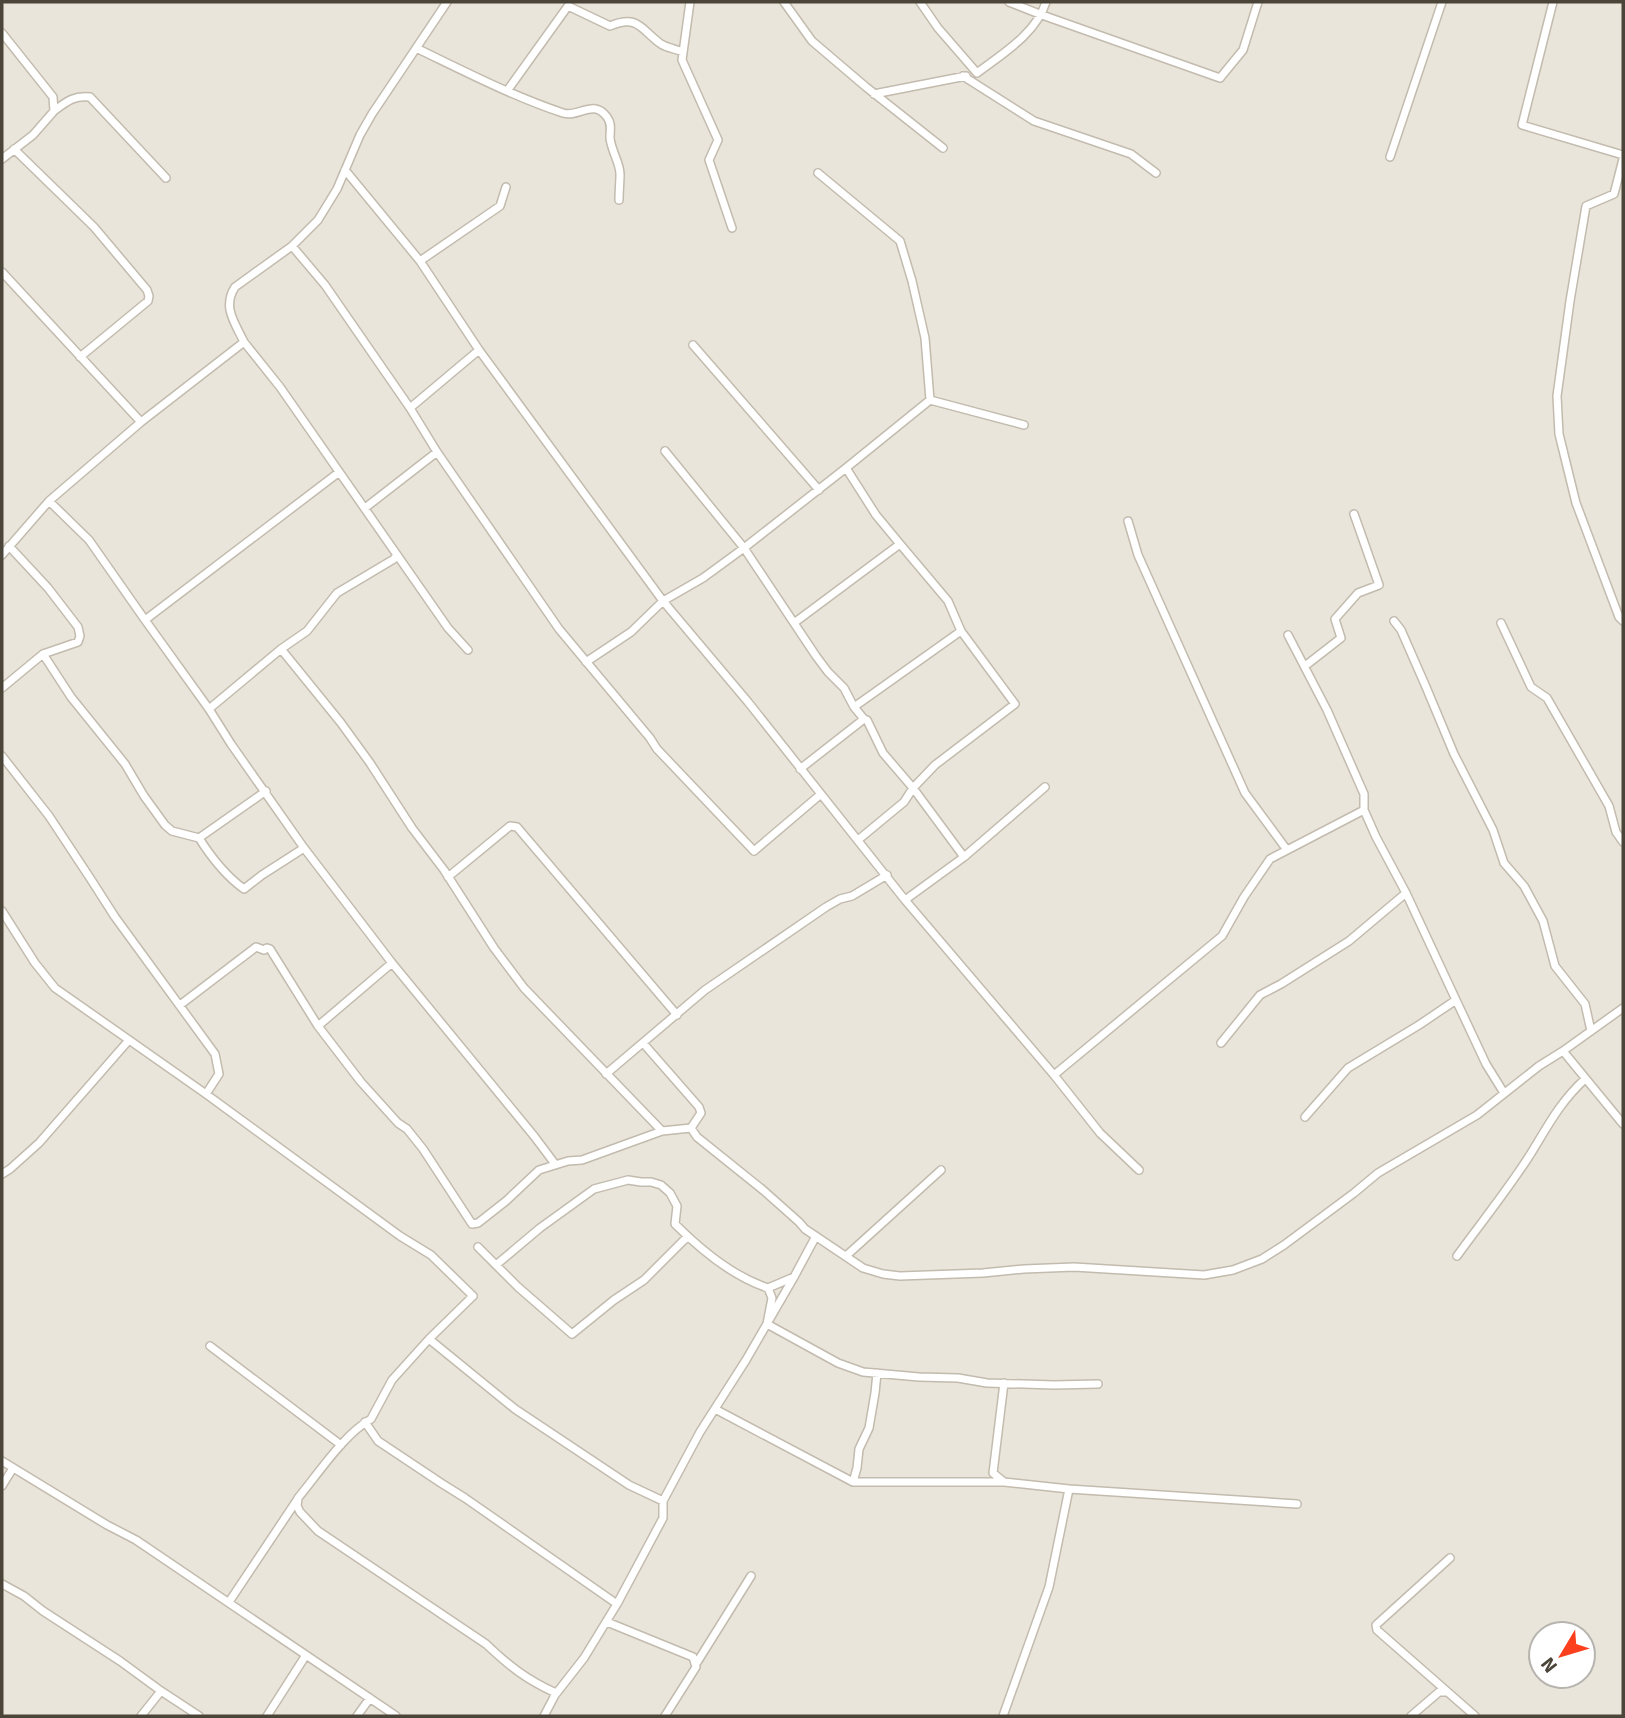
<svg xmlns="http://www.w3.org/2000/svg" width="1625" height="1718" font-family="Signika,sans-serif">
  <rect width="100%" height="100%" fill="#f6f3ec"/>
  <path fill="#eae5da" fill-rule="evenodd" d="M2,2H1623V1716H2ZM1541,1634H1583V1676H1541Z"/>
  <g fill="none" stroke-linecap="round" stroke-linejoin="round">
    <defs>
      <path id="street" d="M690,2L682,60L718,140L709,160L732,228
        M784,2L812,41L866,87L943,148
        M920,2L938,28L977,73C1002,54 1036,34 1046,2
        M1009,2L1042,15L1220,78L1243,50L1258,2
        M1553,2L1522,125L1623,155
        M2,33L53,97L54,111C66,102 74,95 90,97L166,178
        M416,48C464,71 512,96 563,113C579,118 593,98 607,117C612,124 610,130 610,138C611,150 620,163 620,174C620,182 619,191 619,200
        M963,76L1034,121L1131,154L1156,173
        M507,91L568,6L610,26C639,14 641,30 661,44C667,48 676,49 683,52
        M874,94L966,76
        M14,149L94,227L147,290L149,296L148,301L80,357
        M1390,157L1442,2
        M2,159L33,135L54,111
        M1623,159L1614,194L1586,206L1570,301L1557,396L1559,434L1576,503L1619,617L1623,621
        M345,170L420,261L479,350L410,408
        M818,173L900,241L912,281L925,338L930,400
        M292,246L325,285L410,408L437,452L559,629L650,738L657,749L754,851L821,794
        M420,261L500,206L506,187
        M2,272L141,422
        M244,342L280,387L448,628L468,650
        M693,345L819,490
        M479,350L663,601L748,702L905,900L1054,1075
        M930,400L1024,425
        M665,451L744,548L816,656L828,672L844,688L854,707L864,719L867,720L883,753L913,788L964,857
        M49,501L89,540L145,620L209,709L231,744L304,848L392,963L534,1136L555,1164
        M365,508L437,452
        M1128,521L1138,555L1245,793L1287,850
        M900,544L948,601L961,631
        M2,555L49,501L141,422L244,342C235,323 222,307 235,287L292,246L318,220L337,189L360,135L372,114L447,2
        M145,620L338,473
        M1394,621L1401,630L1426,687L1454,754L1493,830L1504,863L1524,886L1543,921L1555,966L1585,1004L1591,1031
        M794,623L900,544L876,515L846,468
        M1501,623L1531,687L1547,698L1609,806L1616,832L1623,842
        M1288,635L1327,710L1364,794V810
        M281,649L341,723L370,763L412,828L444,870L494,948L524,988L662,1131
        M43,654L71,697L125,764L144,796L165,825L172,831L199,838C211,857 226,876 244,889L262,875L304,848
        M586,662L631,632L663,601L703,578L744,548L846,468L930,400
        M1305,666L1341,638L1335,619L1358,593L1379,585L1354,514
        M2,688L43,654L78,642L80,636L78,627L48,588L9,546
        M854,707L961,631L1015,704L935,765L913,788L904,802L858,840
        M209,709L281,649L307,631L337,593L394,559L397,555
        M2,756L49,816L90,878L115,917L215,1054L219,1074L206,1094
        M800,769L864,719
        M199,838L266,791
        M448,877L510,826L517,827L677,1015
        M905,900L964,857L1045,787
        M2,911L35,963L55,988L206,1094L400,1236L431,1255L473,1296L429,1339L392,1380L371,1419C344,1434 318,1474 298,1498L297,1506L300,1512L318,1531L486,1644C509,1666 527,1680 556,1693
        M180,1005L256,947L264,950L267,948L270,949L318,1026L361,1082L398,1123L407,1129L423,1149L472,1224L478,1223L506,1201L539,1170L568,1161L582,1160L662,1131L691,1128L701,1113L699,1107L643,1043
        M318,1026L392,963
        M1221,1043L1260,995L1281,984L1349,941L1406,893L1456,1000
        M1563,1051L1623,1124
        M606,1074L705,990L826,907L840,899L852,896L887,875
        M1305,1117L1348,1068L1419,1025L1456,1000L1486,1064L1504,1093
        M691,1128L697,1137L763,1190L799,1222L805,1229L863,1268L883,1274L900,1276L983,1273L1024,1269L1074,1267L1204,1275L1233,1270L1262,1259L1284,1245L1354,1193L1378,1173L1477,1115L1539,1066L1563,1051L1623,1008
        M1139,1170L1100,1133L1054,1075L1222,936L1244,897L1270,859L1364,810L1376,837L1406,893
        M2,1174L10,1169L39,1143L129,1040
        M478,1247L518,1287L572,1334L614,1300L644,1280L687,1237
        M846,1256L941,1170
        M1457,1256C1481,1223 1506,1192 1528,1158C1547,1128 1558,1104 1585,1079
        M496,1265L540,1228L594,1189L628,1180L641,1182H651L661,1185L670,1193L677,1206L675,1224C700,1249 734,1277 768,1288L794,1277
        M768,1288L772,1298L767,1324L838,1363L863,1372L919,1377L958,1378L987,1383L1054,1385L1098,1384
        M429,1339L515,1409L629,1485L663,1501
        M210,1346L341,1445
        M1004,1383L993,1473L1004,1482L1069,1489
        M715,1409L853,1482H1004
        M365,1422L378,1441L441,1483L465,1498L617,1604
        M2,1461L107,1525L136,1540L396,1716
        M853,1482L857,1468L859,1449L869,1428L875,1393L877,1373
        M2,1486L13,1468
        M1450,1558L1376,1625L1377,1630L1475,1716
        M2,1584L24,1596L43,1611L120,1661L161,1691L199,1716
        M229,1602L297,1500
        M607,1622L693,1657L696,1667L665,1716
        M696,1664L751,1576
        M141,1716L161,1691
        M267,1716L306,1655
        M357,1716L370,1698
        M544,1716L555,1695L584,1658L617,1604L663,1518V1501L700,1432L746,1360L794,1277L816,1236
        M1003,1716L1049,1587L1069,1489L1297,1504
        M1411,1716L1439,1692H1447"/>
    </defs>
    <use href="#street" stroke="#c2bbae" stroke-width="10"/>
    <use href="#street" stroke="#fff" stroke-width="7"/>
  </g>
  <rect width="1625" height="1718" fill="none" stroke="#4b4439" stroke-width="7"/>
  <g transform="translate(1562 1655) rotate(232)"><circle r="33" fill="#ffffff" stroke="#b7b4b0" stroke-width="2"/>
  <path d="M0-5L12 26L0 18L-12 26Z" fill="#fc3f1d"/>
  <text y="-10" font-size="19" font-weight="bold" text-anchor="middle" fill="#4b4439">N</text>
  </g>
</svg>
